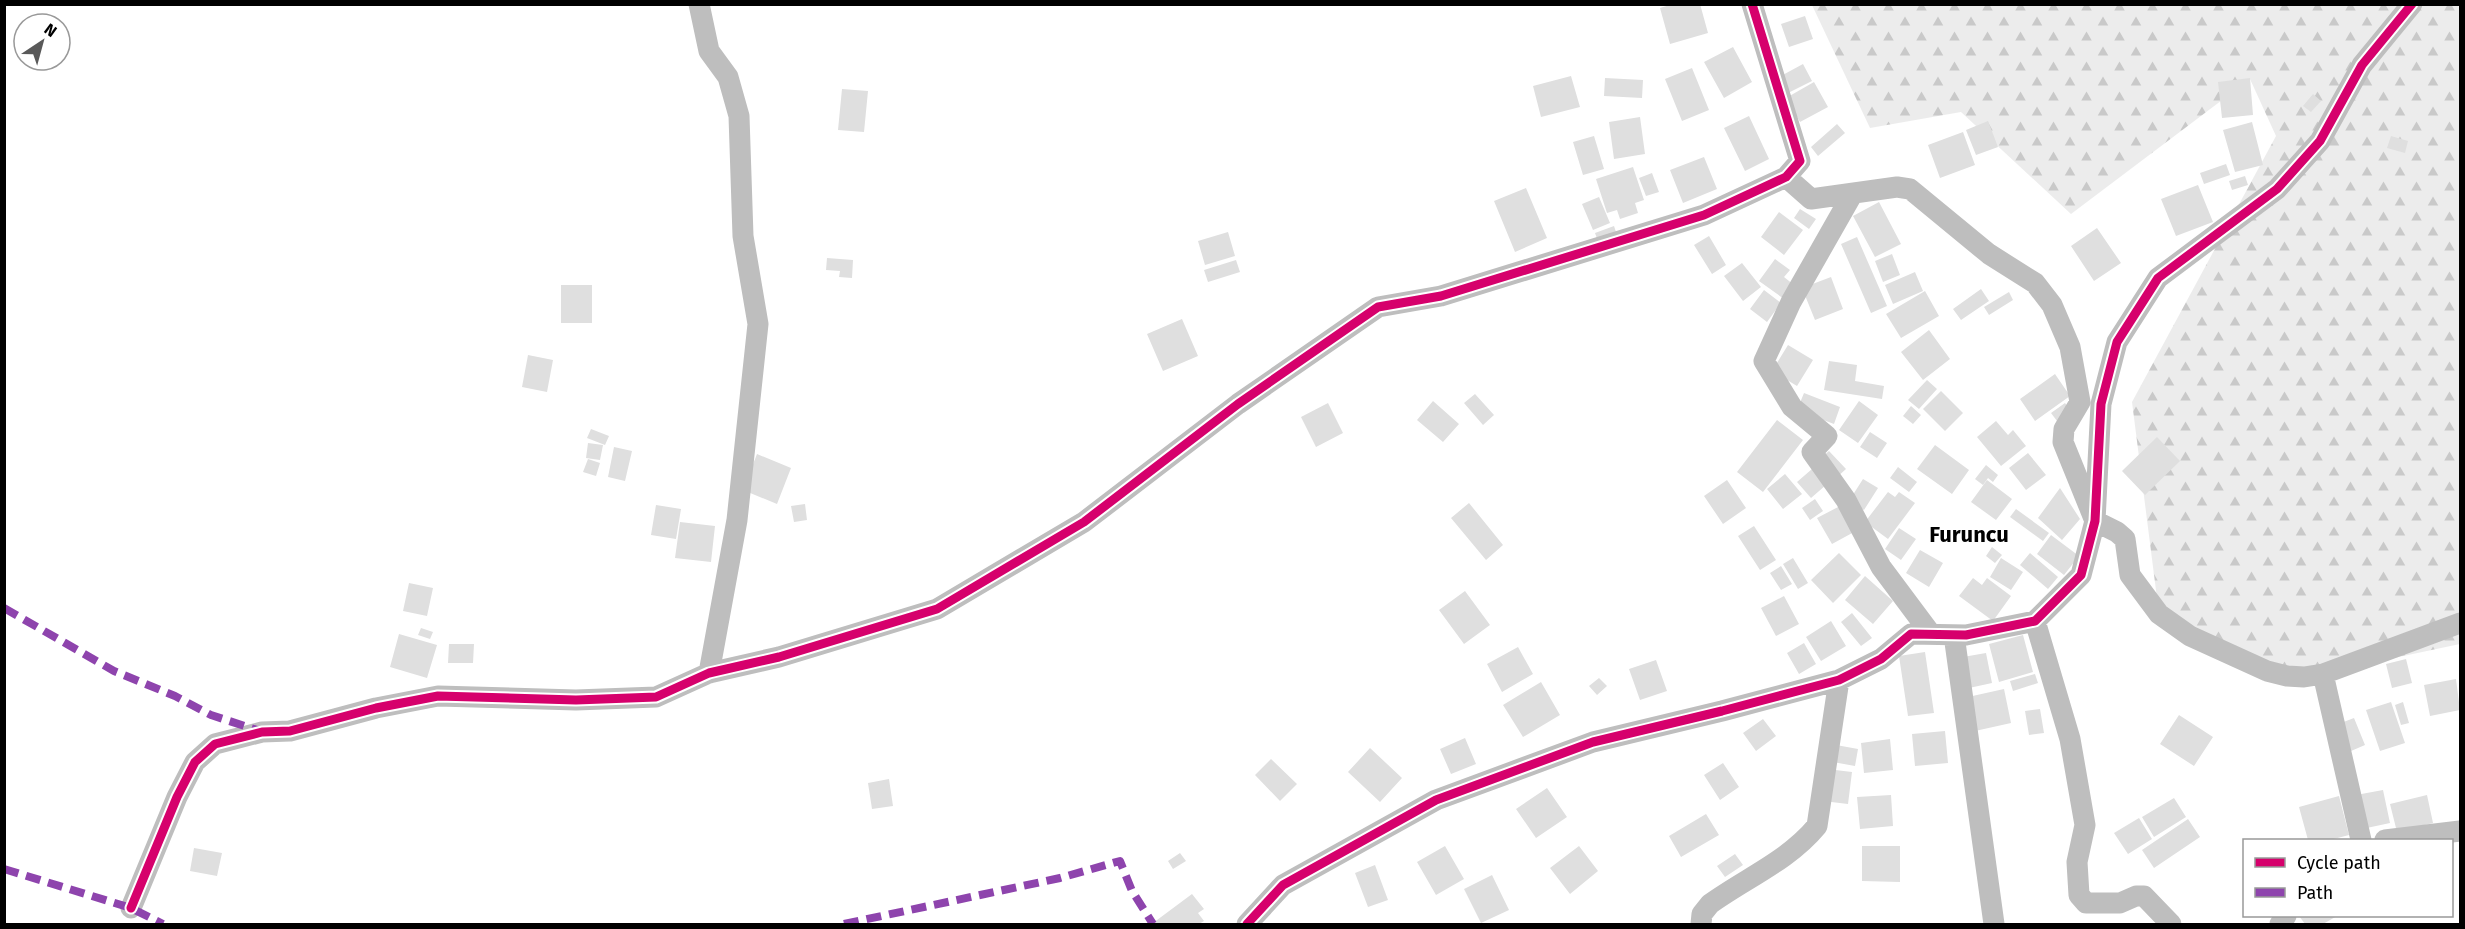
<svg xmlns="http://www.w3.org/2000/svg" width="2465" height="929" font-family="'Fira Sans',sans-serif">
  <defs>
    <pattern id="forest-firs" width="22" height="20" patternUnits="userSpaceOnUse" patternTransform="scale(1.5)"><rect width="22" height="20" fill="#ececec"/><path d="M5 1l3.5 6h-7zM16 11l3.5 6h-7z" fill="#c9c9c9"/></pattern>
  </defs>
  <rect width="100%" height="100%" fill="#fff"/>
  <path fill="url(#forest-firs)" d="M1812,5H2460V644L2304,677L2159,614L2132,402L2276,136L2250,79L2071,214L1961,112L1870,128Z"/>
  <path fill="#dfdfdf" d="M1673,4H1700L1708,33L1670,44L1660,8Z
    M1805,16L1813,39L1789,47L1781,24Z
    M1733,47L1752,82L1724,98L1704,62Z
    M1803,64L1812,81L1788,93L1779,77Z
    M1692,68L1709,110L1682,121L1665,79Z
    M1571,76L1580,107L1541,117L1533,86Z
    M1605,78L1643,80L1642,98L1604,96Z
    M2250,78L2253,115L2222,118L2218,82Z
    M1814,82L1828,107L1800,122L1786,98Z
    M842,89L868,91L864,132L838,130Z
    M2313,94L2321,101L2311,112L2303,106Z
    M1749,116L1769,159L1745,171L1724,128Z
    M1640,117L1645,154L1614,159L1609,122Z
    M1988,121L1998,147L1976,155L1966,130Z
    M2252,122L2263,165L2235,172L2223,130Z
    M1837,124L1845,133L1818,156L1811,147Z
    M1963,132L1975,165L1940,178L1928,145Z
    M1594,136L1604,169L1583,175L1573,142Z
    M2391,136L2408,141L2405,153L2387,148Z
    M1704,157L1717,189L1683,203L1670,170Z
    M2226,164L2230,175L2204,184L2200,173Z
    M1633,167L1644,200L1635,203L1638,213L1620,219L1617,210L1607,213L1596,179Z
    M1652,173L1659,192L1646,196L1639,178Z
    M2245,176L2248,185L2232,190L2229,181Z
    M2198,185L2213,222L2176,236L2161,199Z
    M1526,188L1547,238L1515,252L1494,201Z
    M1599,197L1610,223L1593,230L1582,204Z
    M1879,202L1901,244L1875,257L1853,216Z
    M1800,209L1816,219L1809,229L1794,218Z
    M1779,212L1803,230L1784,255L1761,237Z
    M1614,226L1618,238L1599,244L1595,233Z
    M2097,228L2121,263L2094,281L2071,246Z
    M1228,232L1235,256L1205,265L1198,241Z
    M1709,236L1726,265L1712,274L1694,245Z
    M1857,237L1887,306L1871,313L1841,244Z
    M1892,254L1900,275L1883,282L1875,261Z
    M827,258L853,260L852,278L839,277L840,271L826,270Z
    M1775,259L1790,270L1784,277L1794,285L1784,299L1759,281Z
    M1236,260L1240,272L1208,282L1204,270Z
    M1742,263L1761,287L1743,301L1724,276Z
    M1915,272L1923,291L1893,304L1885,285Z
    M1831,277L1843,309L1815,320L1802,288Z
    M561,285H592V323H561Z
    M1981,289L1989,301L1961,320L1953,309Z
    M1764,290L1781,303L1767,322L1750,309Z
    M1925,291L1939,316L1901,338L1886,314Z
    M2009,292L2013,300L1989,315L1984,307Z
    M1182,319L1198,356L1163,371L1147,334Z
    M1929,330L1950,359L1923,380L1901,352Z
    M1788,345L1813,360L1797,386L1772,371Z
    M528,355L553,360L547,392L522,387Z
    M1829,361L1857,365L1855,381L1884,386L1882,399L1824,390Z
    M2055,374L2070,396L2035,421L2020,399Z
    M1927,380L1937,389L1919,409L1908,400Z
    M1941,391L1963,413L1945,431L1923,409Z
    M1804,393L1840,407L1834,424L1797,410Z
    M1475,394L1494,415L1483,425L1464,403Z
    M1433,401L1459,424L1443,442L1417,420Z
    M1859,401L1878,415L1858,443L1839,430Z
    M1328,403L1343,433L1316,447L1301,417Z
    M2065,403L2071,411L2057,421L2051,413Z
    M1911,406L1921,415L1913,424L1903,416Z
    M1777,420L1803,440L1763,492L1737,472Z
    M1996,421L2008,435L2013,430L2026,446L2001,466L1977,437Z
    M591,429L609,436L605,445L587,438Z
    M1870,432L1887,443L1877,458L1860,447Z
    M2157,437L2180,461L2145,495L2122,471Z
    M588,443L603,445L600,460L586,458Z
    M1935,445L1969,470L1952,494L1917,469Z
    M614,447L632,451L625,481L608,477Z
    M1829,451L1846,469L1836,478L1820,459Z
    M2028,453L2046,475L2026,490L2009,468Z
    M757,454L791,468L777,504L743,490Z
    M588,459L600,463L596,476L583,472Z
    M1986,465L1998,475L1993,482L1988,478L1983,485L1975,479Z
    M1898,467L1917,482L1909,492L1890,478Z
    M1812,469L1826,485L1811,498L1797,482Z
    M1785,474L1802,494L1783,509L1767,489Z
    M1863,479L1878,488L1864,510L1849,501Z
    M1727,480L1746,508L1723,524L1704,496Z
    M1987,480L2012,499L1996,520L1971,502Z
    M2060,488L2080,519L2062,540L2038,518Z
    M1888,492L1895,497L1899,492L1915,503L1888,539L1865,522Z
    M1815,499L1823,511L1810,520L1802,508Z
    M1469,503L1503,545L1486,560L1451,518Z
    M805,504L807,520L794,522L791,506Z
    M656,505L681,509L676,539L651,535Z
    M1840,506L1854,532L1832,544L1817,518Z
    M2016,509L2049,533L2043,541L2010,517Z
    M680,522L715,526L711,562L675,558Z
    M1754,526L1776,560L1760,570L1738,536Z
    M1899,528L1916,539L1901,560L1885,549Z
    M2051,535L2079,556L2064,575L2037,554Z
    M1992,547L2002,555L1995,563L1986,556Z
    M1920,550L1943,563L1929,587L1906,573Z
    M1839,553L1861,575L1833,603L1811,580Z
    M2030,553L2058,577L2048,589L2020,565Z
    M1793,558L1808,583L1798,589L1783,564Z
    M2001,558L2023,572L2011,590L1990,577Z
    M1781,566L1792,584L1781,590L1770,573Z
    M1865,576L1893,601L1873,624L1845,600Z
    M1973,578L1982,585L1987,578L2011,596L1993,621L1959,596Z
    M409,583L433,588L427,616L403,611Z
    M1465,591L1490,625L1464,644L1439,610Z
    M1784,596L1799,624L1776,636L1761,608Z
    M1852,613L1872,638L1861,646L1841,622Z
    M1831,621L1846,646L1821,661L1806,637Z
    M421,628L433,632L430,639L418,635Z
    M399,634L437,645L427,678L390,667Z
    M2023,635L2033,672L1999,682L1989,644Z
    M1804,643L1816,664L1799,674L1787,653Z
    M449,644H474L473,663H448Z
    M1518,647L1533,674L1502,692L1487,664Z
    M1925,652L1934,713L1908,716L1899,656Z
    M1986,653L1992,683L1969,688L1963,657Z
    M2406,659L2412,683L2392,688L2386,664Z
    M1656,660L1667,691L1640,700L1629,669Z
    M2035,674L2038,683L2013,691L2010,681Z
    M1599,678L1607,686L1597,695L1589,686Z
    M2456,679L2460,710L2430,716L2424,685Z
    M1541,682L1560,715L1523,737L1503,705Z
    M2004,689L2011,723L1975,731L1968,697Z
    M2391,702L2405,743L2380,751L2366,710Z
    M2403,702L2409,723L2401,725L2395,705Z
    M2040,709L2044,733L2029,735L2025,711Z
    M2179,715L2213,737L2194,766L2160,744Z
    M2354,718L2365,745L2351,751L2341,723Z
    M1763,719L1776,736L1756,751L1743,733Z
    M1945,731L1948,763L1915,766L1912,734Z
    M1465,738L1476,764L1451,774L1440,749Z
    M1890,739L1893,770L1864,773L1861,743Z
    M1836,745L1858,749L1855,766L1833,762Z
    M1370,748L1402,778L1380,802L1348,772Z
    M1271,759L1297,784L1280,801L1255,775Z
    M1723,763L1739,787L1720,800L1704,775Z
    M1827,769L1852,772L1848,804L1823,801Z
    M889,779L893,806L872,809L868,783Z
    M1547,788L1567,817L1536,838L1516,809Z
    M2383,790L2390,823L2362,829L2356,795Z
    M1891,795L1893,826L1860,829L1857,797Z
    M2427,795L2433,823L2397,832L2390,804Z
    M2339,796L2349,835L2330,840H2308L2299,807Z
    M2174,798L2186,817L2154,837L2142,817Z
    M1706,814L1719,835L1681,857L1669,836Z
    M2139,818L2152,839L2128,854L2114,833Z
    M2188,819L2200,837L2154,868L2142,850Z
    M1445,846L1464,879L1436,895L1417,862Z
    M1579,846L1598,871L1570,894L1550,868Z
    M1862,846H1900V882L1862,881Z
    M194,848L222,853L217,876L190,871Z
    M1180,853L1186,861L1173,869L1168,861Z
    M1735,854L1743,865L1725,877L1717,866Z
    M1375,865L1388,900L1368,907L1355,873Z
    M1492,875L1509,910L1481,923L1464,889Z
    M1192,894L1204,909L1198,913L1204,921L1199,924H1155L1153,923Z
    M2299,916H2337L2323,924H2305Z"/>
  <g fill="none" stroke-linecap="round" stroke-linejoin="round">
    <path stroke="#bebebe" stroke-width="21" d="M699,4L709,51L728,77L739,116L743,236L758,324L737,520L709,673
      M1786,177L1811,199L1897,187L1910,189L1989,254L2035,283L2052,305L2070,347L2080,402L2064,429L2063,442L2095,521L2117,532L2125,539L2130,575L2159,614L2190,636L2267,671L2287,676L2304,677L2323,674L2460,623
      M1853,193L1791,302L1764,361L1792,407L1827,436L1812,452L1846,500L1881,567L1931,634
      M2035,621L2070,739L2085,825L2077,862L2079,895L2086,903H2120L2136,896H2144L2171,924
      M1954,635L1994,924
      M2323,674L2361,840
      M2385,840L2460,831
      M131,908L177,797L195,762L215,744L262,732L290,731L376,708L438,696L576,700L656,697L709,673L779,657L937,609L1084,522L1238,404L1378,307L1441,296L1704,215L1786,177L1800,161L1752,4
      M1247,924L1283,885L1436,800L1593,742L1722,711L1839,680L1881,659L1911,634L1966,635L2035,621L2081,575L2095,521L2101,404L2117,342L2158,278L2277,189L2320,141L2362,65L2412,4
      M1701,924L1702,914L1710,904C1746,878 1788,861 1817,826L1839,680
      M2280,924L2286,916"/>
    <path stroke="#8e44ad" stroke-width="8" stroke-dasharray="15 8" stroke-linecap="butt" d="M4,608L114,671L175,696L211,715L260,731
      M4,869L131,908L163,924
      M844,924L1060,878L1120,861L1132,891L1153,924"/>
    <defs>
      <path id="cycleway" d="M131,908L177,797L195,762L215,744L262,732L290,731L376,708L438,696L576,700L656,697L709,673L779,657L937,609L1084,522L1238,404L1378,307L1441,296L1704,215L1786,177L1800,161L1752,4
        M1247,924L1283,885L1436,800L1593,742L1722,711L1839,680L1881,659L1911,634L1966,635L2035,621L2081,575L2095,521L2101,404L2117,342L2158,278L2277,189L2320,141L2362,65L2412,4"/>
    </defs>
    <use href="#cycleway" stroke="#fff" stroke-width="13"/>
    <use href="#cycleway" stroke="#d6006c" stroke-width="9"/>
  </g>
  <g text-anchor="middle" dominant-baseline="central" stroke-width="5" stroke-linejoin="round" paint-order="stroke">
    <g font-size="22" font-weight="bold" fill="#000" stroke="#fff">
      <text x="1969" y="534">Furuncu</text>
    </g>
  </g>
  <rect width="2465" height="929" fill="none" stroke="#000000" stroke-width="12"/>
  <rect x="2243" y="839" width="210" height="78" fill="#ffffff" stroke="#999999" stroke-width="1.5"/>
  <rect x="2255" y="858" width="30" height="9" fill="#d6006c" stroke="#999999" stroke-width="1.5"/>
  <text x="2297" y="869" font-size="18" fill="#000000">Cycle path</text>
  <rect x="2255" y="888" width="30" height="9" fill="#8e44ad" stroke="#999999" stroke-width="1.5"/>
  <text x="2297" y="899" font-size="18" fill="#000000">Path</text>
  <g transform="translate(42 42) rotate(36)"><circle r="28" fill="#ffffff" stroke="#999999" stroke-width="1.5"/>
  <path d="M0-4.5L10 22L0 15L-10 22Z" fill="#595959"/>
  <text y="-9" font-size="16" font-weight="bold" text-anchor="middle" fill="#000000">N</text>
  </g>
</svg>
